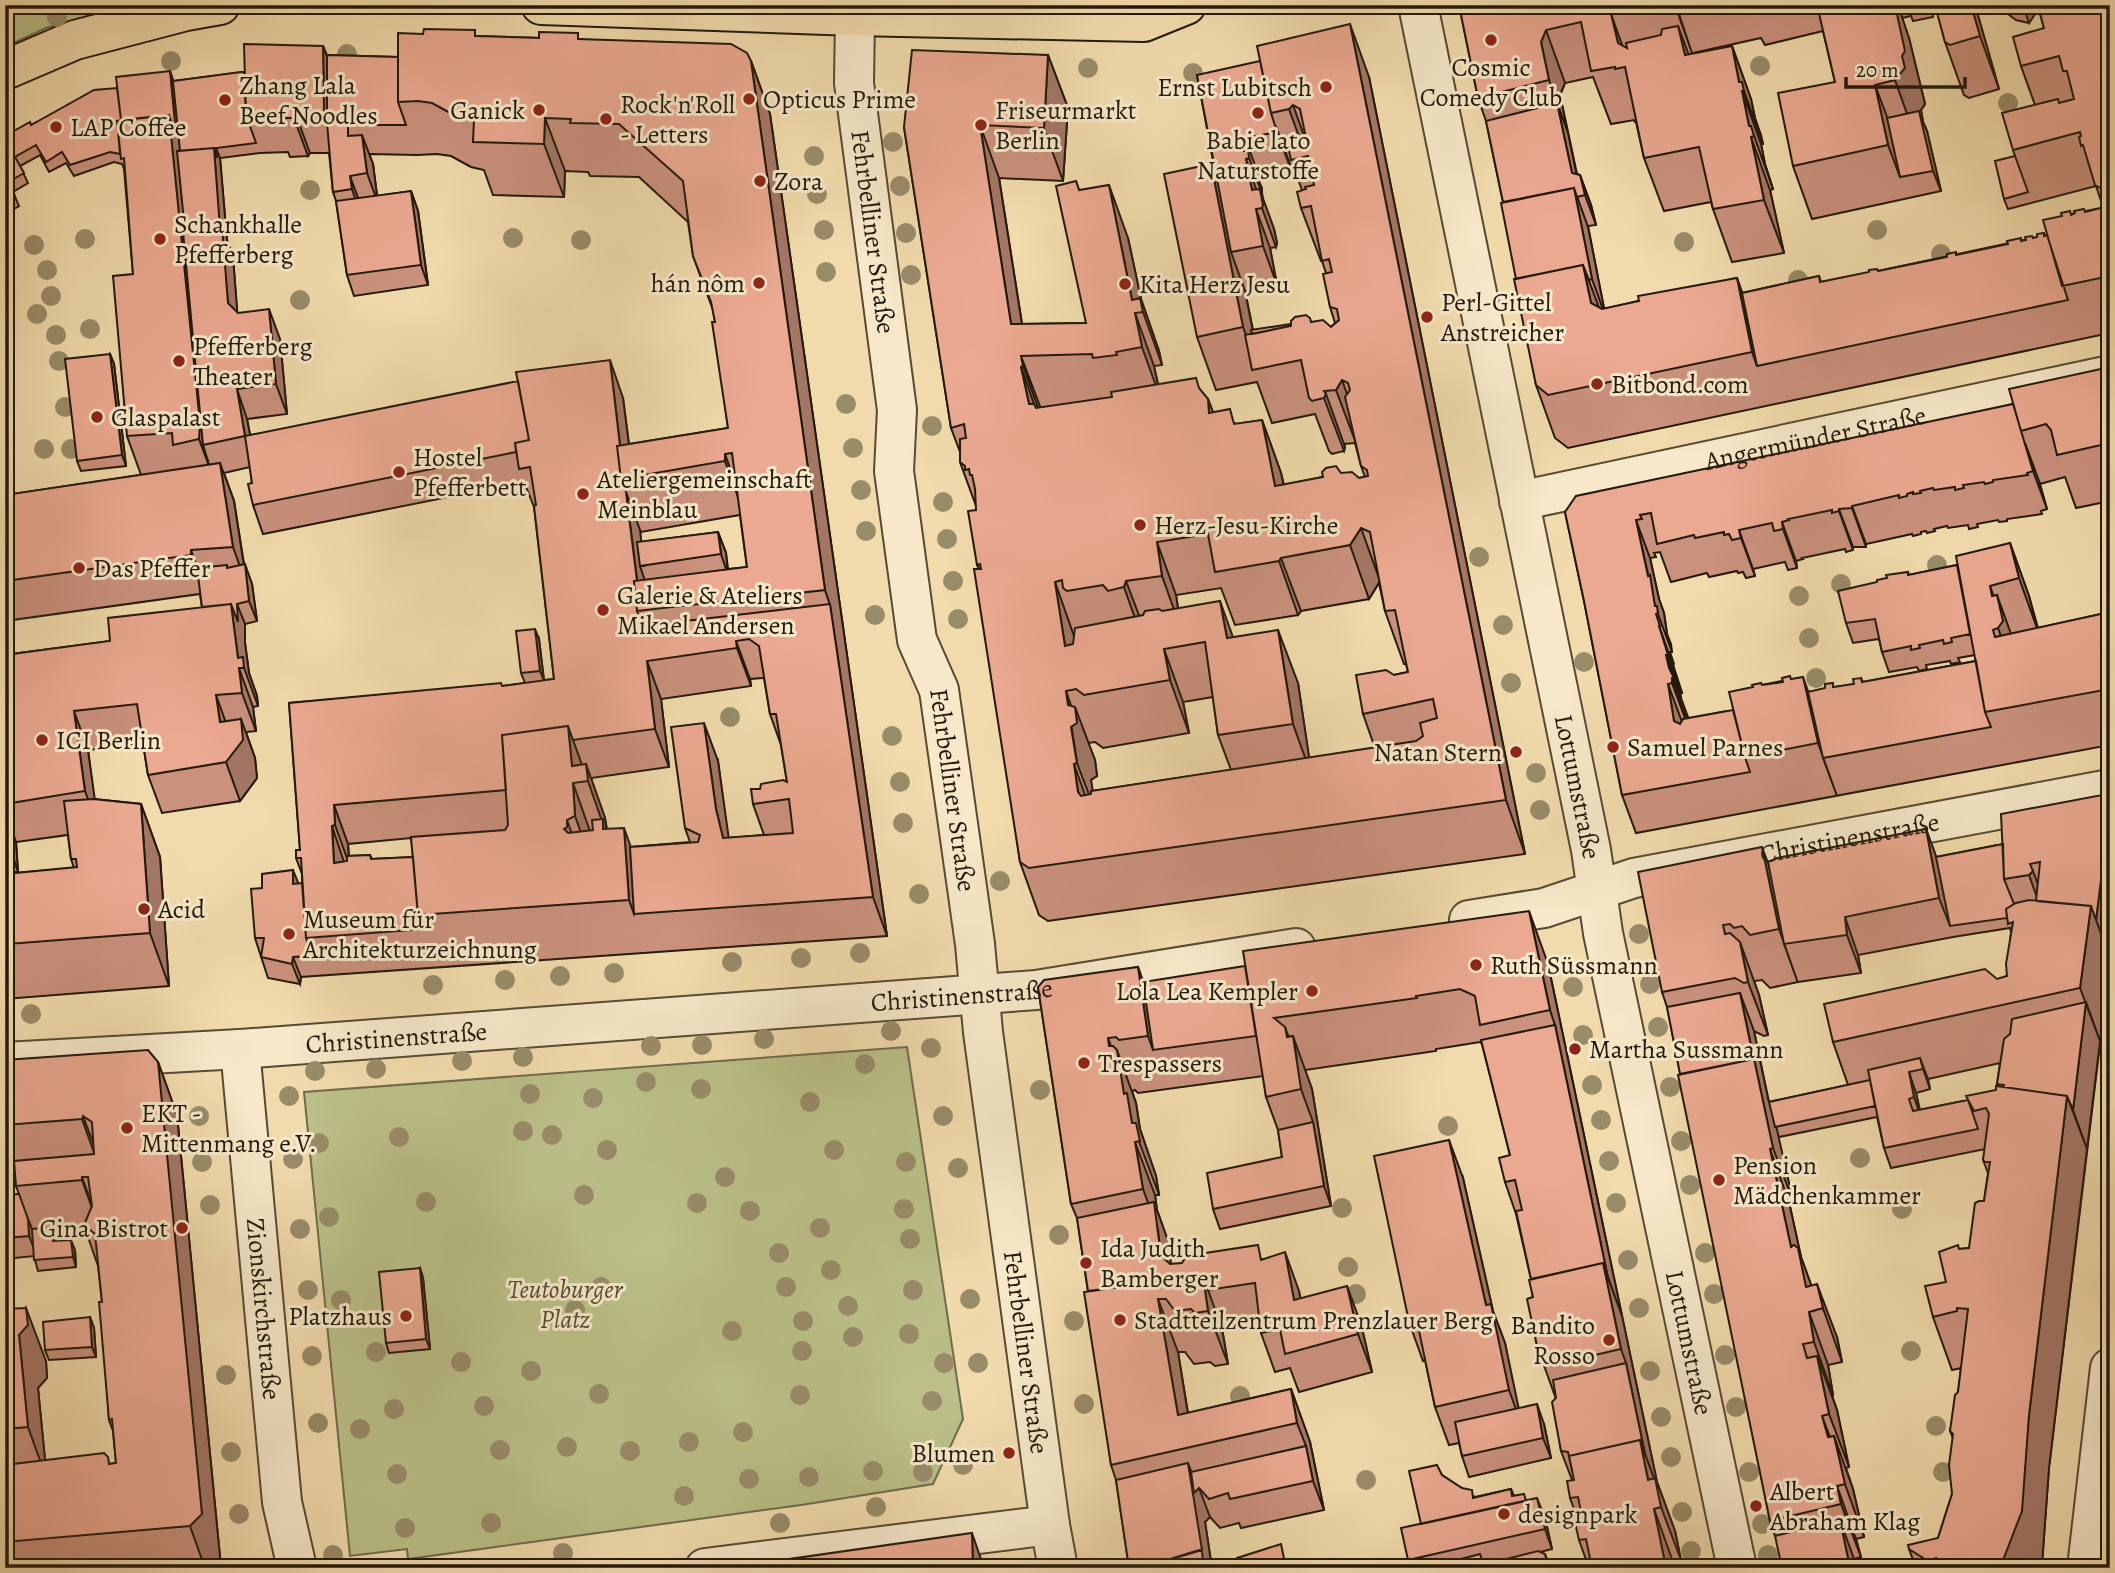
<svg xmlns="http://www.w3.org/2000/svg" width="2115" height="1573" font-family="Alegreya,serif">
  <rect width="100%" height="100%" fill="#f1dbac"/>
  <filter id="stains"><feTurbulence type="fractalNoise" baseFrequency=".00286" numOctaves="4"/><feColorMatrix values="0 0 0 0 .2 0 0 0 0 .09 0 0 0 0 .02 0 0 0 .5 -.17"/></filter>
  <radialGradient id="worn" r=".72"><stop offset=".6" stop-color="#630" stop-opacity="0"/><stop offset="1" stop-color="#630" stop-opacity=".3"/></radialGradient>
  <path fill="#bbc088" stroke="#6f6c4a" stroke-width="2" d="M5,5H128L46,28L5,47Z
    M907,1047L963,1419L933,1484L801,1505L408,1559L407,1549L350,1556L304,1092Z"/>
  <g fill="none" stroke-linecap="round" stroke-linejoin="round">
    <defs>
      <g id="minor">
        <path id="s1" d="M1418,5L1591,850L1603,933L1737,1568"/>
        <path id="s2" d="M855,16L854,83L897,410L894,471L917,640L939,690L975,944L983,1032L1050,1525L1058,1568"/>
        <path id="s3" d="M1519,501L2110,375"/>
        <path id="s4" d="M1469,920L1544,908L1634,878L2110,789"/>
        <path id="s5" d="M240,1049L282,1502L297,1568"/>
        <path id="s6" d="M5,1062L240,1049L1036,990L1296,948"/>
        <path d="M705,1568L1050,1525"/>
        <path d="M2087,1568L2110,1368"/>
      </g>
      <path id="major" d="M541,5L855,16L1144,22L1186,5
        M5,70L75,40L186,11L220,5"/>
    </defs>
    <use href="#minor" stroke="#564a35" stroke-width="42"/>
    <use href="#major" stroke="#23190d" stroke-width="42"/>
    <use href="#minor" stroke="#f6e8c9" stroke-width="38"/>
    <use href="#major" stroke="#f1dbac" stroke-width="38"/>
  </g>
  <g fill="#998c69">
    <circle cx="57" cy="17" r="10"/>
    <circle cx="347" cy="54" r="10"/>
    <circle cx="171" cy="61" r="10"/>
    <circle cx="1760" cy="66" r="10"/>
    <circle cx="1088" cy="68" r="10"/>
    <circle cx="1193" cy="73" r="10"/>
    <circle cx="2008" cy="103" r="10"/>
    <circle cx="893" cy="142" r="10"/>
    <circle cx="814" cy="156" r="10"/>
    <circle cx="900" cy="186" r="10"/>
    <circle cx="310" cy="190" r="10"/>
    <circle cx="817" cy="194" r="10"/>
    <circle cx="824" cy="230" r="10"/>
    <circle cx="1877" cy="230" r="10"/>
    <circle cx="906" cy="233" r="10"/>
    <circle cx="513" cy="238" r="10"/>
    <circle cx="85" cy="239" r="10"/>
    <circle cx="581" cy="240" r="10"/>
    <circle cx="1684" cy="242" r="10"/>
    <circle cx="34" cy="245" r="10"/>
    <circle cx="1941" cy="254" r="10"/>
    <circle cx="47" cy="270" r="10"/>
    <circle cx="826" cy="272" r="10"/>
    <circle cx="911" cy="275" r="10"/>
    <circle cx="1798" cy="280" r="10"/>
    <circle cx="51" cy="296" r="10"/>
    <circle cx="300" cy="300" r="10"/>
    <circle cx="37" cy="314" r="10"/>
    <circle cx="90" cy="329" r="10"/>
    <circle cx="56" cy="335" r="10"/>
    <circle cx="59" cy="361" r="10"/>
    <circle cx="846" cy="404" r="10"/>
    <circle cx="65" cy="407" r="10"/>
    <circle cx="932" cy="426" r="10"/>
    <circle cx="853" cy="448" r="10"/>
    <circle cx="44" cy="449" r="10"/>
    <circle cx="71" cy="449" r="10"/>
    <circle cx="861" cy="490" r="10"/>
    <circle cx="943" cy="502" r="10"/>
    <circle cx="866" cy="531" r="10"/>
    <circle cx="947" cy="539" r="10"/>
    <circle cx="1479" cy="557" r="10"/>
    <circle cx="1937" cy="565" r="10"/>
    <circle cx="953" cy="581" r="10"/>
    <circle cx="1841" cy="584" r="10"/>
    <circle cx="1799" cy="596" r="10"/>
    <circle cx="875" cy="615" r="10"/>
    <circle cx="958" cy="619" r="10"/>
    <circle cx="1503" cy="625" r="10"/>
    <circle cx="1809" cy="638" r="10"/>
    <circle cx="1584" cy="662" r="10"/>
    <circle cx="1816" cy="678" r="10"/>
    <circle cx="1511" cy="683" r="10"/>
    <circle cx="730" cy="717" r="10"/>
    <circle cx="892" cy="736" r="10"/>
    <circle cx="1536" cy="773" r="10"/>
    <circle cx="900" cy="782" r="10"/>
    <circle cx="1540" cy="810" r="10"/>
    <circle cx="903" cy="823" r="10"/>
    <circle cx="1000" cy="881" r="10"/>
    <circle cx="919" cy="894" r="10"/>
    <circle cx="1639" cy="934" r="10"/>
    <circle cx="860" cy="953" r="10"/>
    <circle cx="801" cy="958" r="10"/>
    <circle cx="732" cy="962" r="10"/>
    <circle cx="614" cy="973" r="10"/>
    <circle cx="560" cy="976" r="10"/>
    <circle cx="505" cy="980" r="10"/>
    <circle cx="1650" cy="984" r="10"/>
    <circle cx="433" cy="985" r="10"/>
    <circle cx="1573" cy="987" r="10"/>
    <circle cx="31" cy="1014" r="10"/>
    <circle cx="1658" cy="1027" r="10"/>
    <circle cx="891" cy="1031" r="10"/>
    <circle cx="1583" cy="1035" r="10"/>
    <circle cx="764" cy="1039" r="10"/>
    <circle cx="702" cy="1045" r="10"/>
    <circle cx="651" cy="1046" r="10"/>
    <circle cx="931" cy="1048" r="10"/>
    <circle cx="523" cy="1057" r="10"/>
    <circle cx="462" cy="1061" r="10"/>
    <circle cx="865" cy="1064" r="10"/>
    <circle cx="376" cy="1069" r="10"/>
    <circle cx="315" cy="1071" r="10"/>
    <circle cx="646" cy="1082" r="10"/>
    <circle cx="1592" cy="1085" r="10"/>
    <circle cx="1670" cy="1087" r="10"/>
    <circle cx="701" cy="1089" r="10"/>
    <circle cx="1040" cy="1090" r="10"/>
    <circle cx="530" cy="1094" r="10"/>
    <circle cx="289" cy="1096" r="10"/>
    <circle cx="593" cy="1098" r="10"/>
    <circle cx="810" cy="1102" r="10"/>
    <circle cx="199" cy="1116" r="10"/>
    <circle cx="943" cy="1116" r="10"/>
    <circle cx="1601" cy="1120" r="10"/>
    <circle cx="1448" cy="1126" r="10"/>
    <circle cx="523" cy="1131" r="10"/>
    <circle cx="552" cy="1135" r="10"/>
    <circle cx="399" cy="1137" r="10"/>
    <circle cx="1681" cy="1141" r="10"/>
    <circle cx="319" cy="1143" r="10"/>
    <circle cx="607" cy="1150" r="10"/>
    <circle cx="834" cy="1150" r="10"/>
    <circle cx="1860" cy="1158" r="10"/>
    <circle cx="293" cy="1159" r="10"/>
    <circle cx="1609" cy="1161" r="10"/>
    <circle cx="202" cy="1162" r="10"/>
    <circle cx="906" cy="1162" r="10"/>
    <circle cx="958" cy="1168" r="10"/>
    <circle cx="725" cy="1177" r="10"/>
    <circle cx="1690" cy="1185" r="10"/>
    <circle cx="584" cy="1195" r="10"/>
    <circle cx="426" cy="1202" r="10"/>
    <circle cx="697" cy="1203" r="10"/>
    <circle cx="1616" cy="1203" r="10"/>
    <circle cx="210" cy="1205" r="10"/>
    <circle cx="1342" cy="1208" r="10"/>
    <circle cx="904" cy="1209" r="10"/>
    <circle cx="1902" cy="1209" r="10"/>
    <circle cx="750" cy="1211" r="10"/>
    <circle cx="329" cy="1217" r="10"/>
    <circle cx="820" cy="1228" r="10"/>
    <circle cx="300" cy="1229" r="10"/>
    <circle cx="1059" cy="1235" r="10"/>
    <circle cx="910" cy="1239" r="10"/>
    <circle cx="779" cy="1253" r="10"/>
    <circle cx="1705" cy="1253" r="10"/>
    <circle cx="1628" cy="1260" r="10"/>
    <circle cx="1348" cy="1267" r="10"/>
    <circle cx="831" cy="1270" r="10"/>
    <circle cx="601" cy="1287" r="10"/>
    <circle cx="786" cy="1287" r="10"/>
    <circle cx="308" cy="1290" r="10"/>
    <circle cx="913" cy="1290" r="10"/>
    <circle cx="1356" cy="1294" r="10"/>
    <circle cx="1714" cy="1294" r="10"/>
    <circle cx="970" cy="1299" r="10"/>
    <circle cx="341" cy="1300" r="10"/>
    <circle cx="848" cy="1306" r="10"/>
    <circle cx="1639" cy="1308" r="10"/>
    <circle cx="575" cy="1310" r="10"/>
    <circle cx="803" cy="1321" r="10"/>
    <circle cx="1074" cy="1321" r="10"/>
    <circle cx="732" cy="1331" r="10"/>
    <circle cx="909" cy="1334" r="10"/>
    <circle cx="853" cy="1337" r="10"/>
    <circle cx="802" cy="1351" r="10"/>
    <circle cx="1911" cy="1351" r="10"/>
    <circle cx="376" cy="1352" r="10"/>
    <circle cx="1725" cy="1355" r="10"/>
    <circle cx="312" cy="1356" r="10"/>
    <circle cx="461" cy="1362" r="10"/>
    <circle cx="944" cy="1363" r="10"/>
    <circle cx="978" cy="1363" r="10"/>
    <circle cx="531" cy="1371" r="10"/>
    <circle cx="1650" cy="1371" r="10"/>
    <circle cx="226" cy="1375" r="10"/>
    <circle cx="599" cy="1394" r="10"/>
    <circle cx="800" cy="1395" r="10"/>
    <circle cx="1240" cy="1396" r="10"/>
    <circle cx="932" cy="1401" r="10"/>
    <circle cx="1084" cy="1404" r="10"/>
    <circle cx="484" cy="1406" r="10"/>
    <circle cx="1736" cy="1407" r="10"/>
    <circle cx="394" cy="1409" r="10"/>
    <circle cx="1661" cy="1417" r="10"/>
    <circle cx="318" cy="1423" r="10"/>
    <circle cx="1936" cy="1426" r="10"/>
    <circle cx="360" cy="1429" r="10"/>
    <circle cx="743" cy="1432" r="10"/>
    <circle cx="689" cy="1442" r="10"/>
    <circle cx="567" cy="1447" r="10"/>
    <circle cx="500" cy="1450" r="10"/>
    <circle cx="630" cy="1451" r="10"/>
    <circle cx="231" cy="1452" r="10"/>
    <circle cx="1671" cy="1457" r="10"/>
    <circle cx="963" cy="1465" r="10"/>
    <circle cx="873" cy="1471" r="10"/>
    <circle cx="923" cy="1472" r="10"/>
    <circle cx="1749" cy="1472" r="10"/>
    <circle cx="1943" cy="1472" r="10"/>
    <circle cx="397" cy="1474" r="10"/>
    <circle cx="809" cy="1477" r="10"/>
    <circle cx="749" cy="1479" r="10"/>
    <circle cx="1366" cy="1480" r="10"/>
    <circle cx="684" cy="1496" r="10"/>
    <circle cx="876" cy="1507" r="10"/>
    <circle cx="1682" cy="1512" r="10"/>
    <circle cx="239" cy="1514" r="10"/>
    <circle cx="491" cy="1523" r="10"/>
    <circle cx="780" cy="1523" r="10"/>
    <circle cx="1762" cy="1524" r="10"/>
    <circle cx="405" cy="1528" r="10"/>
    <circle cx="1691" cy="1551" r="10"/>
    <circle cx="563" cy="1553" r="10"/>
    <circle cx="333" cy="1555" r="10"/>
    <circle cx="1768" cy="1555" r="10"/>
  </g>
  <path fill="#ca917d" stroke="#23190d" stroke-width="2" fill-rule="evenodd" d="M1459,5H1975L1999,89L1969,98L1964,95L1945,42L1937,12L1933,13V17L1913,21L1911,16L1902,18L1909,38L1925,104L1921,110L1923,122L1927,131L1941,191L1812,219L1793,166L1835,82L1823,31L1765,45L1761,38L1693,53L1732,46L1751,99L1755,118L1761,135L1763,144H1761L1765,164L1773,189L1770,190L1784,253L1732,262L1713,209L1711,202L1664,211L1644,158L1636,122H1635L1634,120L1611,124L1593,77L1565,83L1560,95L1577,174L1580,175L1591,205L1596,225L1588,226L1604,309L1737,278L1742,293L1819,276L1821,282L1878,271L2047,235L2071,214L2101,208L2102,204L2096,186L2008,209L2004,199L2015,156L2013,150L2035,105L2021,66L2044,28L2040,14L2037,11L2029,23L2016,20L2004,11L2000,5H2110V333L1568,448L1555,438L1536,385L1503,202L1486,121L1478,98Z
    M477,36L580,39L751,61L770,114L887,936L301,977L300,984L268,978L255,938L298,884H302V874L296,858L300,850L289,703L502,686L525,683L521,673L539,639L544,680L554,679L534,507L524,482L263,534L253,505L252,483L250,467L224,473L234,501L244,564L252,584L257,621L245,624V643L249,673L257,696L258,706L253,707L256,731L246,732L255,758L257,778L240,801L162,813L148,775L143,743L88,750L94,799L141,804L160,857L169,986L5,999V874L74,868L71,859L68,835L16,842L18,872H5V655L110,641L202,608L200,594L5,621V495L141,475L127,436L133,274L124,169L122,164L114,162L74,176L66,163L49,172L40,155L20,166L28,183L13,192L19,206L5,214V136L117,88L170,71L173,81L244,72L323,46L327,55L398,57ZM288,152L290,157L308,156L310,153H329L333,192L336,201L347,275L354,296L428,285L418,211L411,191L377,196L373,164L369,154L417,155L437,154L451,156L471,167L484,170L493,195L564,197L565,171L588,172L590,176L639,177L688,222L693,256L713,310L715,322L728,428L629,444L623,398L250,435L247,419L287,414L280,339L237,312L233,257L227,240L220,158L260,153ZM740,515L747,567L728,569L726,553L718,532L641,542L640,530L641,532ZM763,678H764L770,714L781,745L787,782L760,789L753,804L764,835L728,838L718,761L685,828L690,842L631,847L607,829L605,818L591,778L669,767L661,699L751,686L750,679ZM411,838L413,857L372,859L370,855L349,856L348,844Z
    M1048,55L1068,108L1063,181L999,178L1022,324L1086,323L1076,181L1079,190L1128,238L1141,299L1159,351L1162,365L1154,366L1158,384L1199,389L1208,399L1213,412L1236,424L1262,420L1281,473L1284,485L1341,473L1359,478L1365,477L1361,466L1355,443L1344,444L1345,447L1344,451L1332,454L1329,451L1315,414L1272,423L1257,382L1216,390L1197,337L1217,182L1197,75L1369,77L1525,854L1048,921L1039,915L1020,862L979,569L977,565L976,506L960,462V452L951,428L904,127ZM1290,164L1291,166H1293L1302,190L1301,208L1321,261H1322L1326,273L1330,307L1335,323L1331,327L1312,322L1253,330L1245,291L1277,285L1270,248L1276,247L1277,243L1274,229L1262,197V188L1258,179L1259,176L1291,170ZM1379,583L1385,611L1404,664H1406L1408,672L1394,675L1363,714L1375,748L1309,758L1298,683L1233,637L1178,608L1176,595L1221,588L1235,625L1298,615L1301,611L1369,599ZM1213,697L1218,735L1231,770L1092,791L1091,780L1097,776L1095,760L1088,743L1095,742L1103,748L1189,733L1183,702Z
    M110,354L114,364L126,466L81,471L77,461Z
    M2110,367V501L2076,508L2065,477L2040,484L2039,481L2047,509L2041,511L2042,514L2007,519V521L1999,522L1998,520L1977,524L1978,527L1969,529L1968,525L1948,528L1947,526L1934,529L1935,531L1927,533L1926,531L1921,532V534L1913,536L1912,534L1866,544V547H1853V550L1846,552L1845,549L1802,558L1803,559L1796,561L1797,568L1788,570L1785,562L1753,569L1755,576L1746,578L1743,572L1738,573L1737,571L1709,577L1707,573L1671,582L1660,552L1654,553L1656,557L1650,558L1659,599L1664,613L1667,634L1671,644L1672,652H1670L1674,664L1673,665L1682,693H1680L1681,698L1688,717H1686V719L1733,710L1762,685L1791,679L1808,692L1854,684L1861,678L1863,682L1976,661L1975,655L1958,658L1960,662L1951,664L1950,661L1926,665L1927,669L1919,671L1917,667L1889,672L1882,652L1879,639L1853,643L1846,623L1877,582L1908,572L1909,575L1957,565L2010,543L2029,596L2038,628L2110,612V745L1636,833L1622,795L1584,601L1565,512L2013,404Z
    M2110,803V961L2049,1468L2042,1564L2040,1568H1916L1909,1549L1938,1538L1952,1494L1953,1438L1950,1431L1958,1392L1961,1368L1952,1370L1933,1317L1946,1282L1959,1249L1969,1248L1984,1201L1988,1173L1983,1160L1985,1149L1891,1168L1884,1148L1877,1117L1779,1137L1777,1132L1793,1201L1789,1202L1801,1257L1811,1285L1837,1337L1842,1362L1828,1365L1833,1395H1832L1837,1410L1849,1467L1846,1468L1853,1489L1864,1537L1856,1539L1861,1557L1854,1559L1775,1536L1770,1521L1667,1007L1662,992L1768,862L1926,829L1936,857L2003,844ZM2010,928L2011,932L2007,976L1833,1042L1848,1085L1769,1102L1754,1031L1764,1036L1768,1035L1759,995L1754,981L1762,980L1770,988L1798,982L1861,973L1858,955L1953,937ZM2000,1063L1997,1084L1998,1086L1996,1090L1968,1100L1920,1110L1916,1093L1930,1089L1928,1079Z
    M1548,964L1657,1482L1675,1531L1681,1560L1673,1562L1674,1568H1589L1579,1540V1522L1570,1498L1572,1480L1561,1451L1556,1399L1537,1346L1531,1279L1516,1214L1505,1182L1510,1155L1482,1044L1480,1042L1436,1049V1051L1305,1070L1312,1089L1331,1206L1220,1229L1213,1209L1282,1157L1278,1130L1266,1097L1263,1076L1138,1093L1135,1090L1132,1091L1136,1103L1140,1129L1156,1176L1159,1195H1155L1157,1210L1168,1241L1171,1264L1263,1259L1299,1291L1300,1298L1361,1324L1372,1372L1299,1392L1290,1368L1275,1372L1261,1333L1260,1323L1222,1328L1228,1364L1215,1366L1210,1362L1194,1364L1185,1352H1178L1188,1413L1291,1389L1310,1442L1324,1510L1241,1528L1239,1523L1220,1528L1210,1517L1205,1522L1212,1568H1129L1116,1480L1111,1465L1088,1291L1077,1218L1071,1204L1038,987L1138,967L1143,982Z
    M5,1060L158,1062L177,1115L221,1567L220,1568H5V1309L46,1361L47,1378L38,1388L45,1460L110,1464L116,1463L113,1431L109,1420L102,1302L98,1266L87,1234L56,1237L57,1241L75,1250L76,1267L38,1271L34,1256L5,1259V1195L19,1194L16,1186V1179L5,1180Z
    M1463,1178L1493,1311L1505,1343L1518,1408L1544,1424L1551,1458L1469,1477L1462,1456L1459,1443L1449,1445L1435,1407L1425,1360L1423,1361L1409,1322Z
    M420,1268L423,1278L430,1349L389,1353L386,1343Z
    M90,1317L94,1328L96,1357L49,1360L45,1350Z
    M1442,1475L1475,1497L1511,1489L1514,1496L1527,1500L1545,1518L1552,1549L1540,1552L1545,1554L1550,1567L1558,1568H1410L1408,1560L1421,1524Z"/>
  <path fill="#a47666" stroke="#23190d" stroke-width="2" d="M1675,5H1676L1693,56Z
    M1895,5H1898L1909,38L1925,104L1921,110L1923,122L1927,131L1941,191L1933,171L1914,133L1895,80Z
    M1971,5H1975L1999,89L1980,36Z
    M2023,5H2035L2037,11L2029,23Z
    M1611,14L1630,67L1618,43Z
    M1350,24L1369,77L1525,854L1506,800Z
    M1678,26L1698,79L1685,55Z
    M1546,30L1565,83L1560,95L1568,133L1549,80L1541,42Z
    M323,46L337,85V153L324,114Z
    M1732,46L1751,99L1755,118L1763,144L1744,91L1739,82Z
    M1048,55L1068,108L1063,181L1044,128Z
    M751,61L770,114L887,936L873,897L830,605L825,590Z
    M170,71L177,92L203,445L213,477L199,439L169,115Z
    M1875,85L1895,138L1900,177L1888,145Z
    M1742,91L1761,144L1765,164L1773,189L1754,136L1749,126Z
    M1557,103L1568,133L1581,196L1572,173Z
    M1293,105L1312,158L1306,156L1289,109Z
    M296,115L310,153L308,156L294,118Z
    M545,118L565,171L564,197L544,144Z
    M980,125L999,178L1027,356L1011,324Z
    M1276,126L1290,164L1291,170L1277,132Z
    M362,135L373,164L378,203L367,173Z
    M1751,137L1770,190L1784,253L1764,200Z
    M1245,138L1259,176L1258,179L1263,197L1249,158L1247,159L1242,143Z
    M214,148H216L220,158L227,240L233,257L239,333L228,303L220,237Z
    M1246,159L1259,198L1252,190Z
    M1211,164L1230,217L1231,252L1245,291L1259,362V369L1243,327Z
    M1580,175L1591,205L1596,225L1585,195Z
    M350,176L361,206L362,219L352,189Z
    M1109,185L1128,238L1141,299L1159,351L1162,365L1143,312L1132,300Z
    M1574,188L1588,227L1606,318L1592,279Z
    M1260,190L1274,229L1277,243L1276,247L1262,208Z
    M411,191L418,211L428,285L421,265Z
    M1256,209L1270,248L1277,285L1263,246Z
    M1583,265L1603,318L1591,303Z
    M1737,278L1756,331L1757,366L1752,352Z
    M269,309L280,339L287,414L276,384Z
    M1135,313L1154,366L1161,400L1142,347Z
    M110,354L114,364L126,466L122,455Z
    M1021,356L1041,409L1042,419L1023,366Z
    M610,360L623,398L633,477L624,478Z
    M1021,367L1040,421L1029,404Z
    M1342,380L1361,433L1356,443L1336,390Z
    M237,389L247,419L256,466L245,436Z
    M1326,394L1345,447L1344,451L1324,398Z
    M1208,399L1228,452L1209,413Z
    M1262,420L1281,473L1295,539L1275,486Z
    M2025,443L2039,481L2047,509L2033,471Z
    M725,454L744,507V514L725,461Z
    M220,463L234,501L247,586L233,547Z
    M626,492L640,530L644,566H640L647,587L641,611Z
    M1852,506L1866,544V547L1852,508Z
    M1839,509L1853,547V550L1839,511Z
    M1636,520L1650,558L1659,599L1664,613L1667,634L1672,652L1655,606Z
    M1782,522L1796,561L1797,568L1783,529Z
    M1361,528L1380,581L1369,599L1350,545Z
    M1739,530L1753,569L1755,576L1741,538Z
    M718,532L726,553L728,575L721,554Z
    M1157,542L1176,595L1181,629L1162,576Z
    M2010,543L2029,596L2038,631L2019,578Z
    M191,550L205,588V594L191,555Z
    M1281,558L1301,611L1298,615L1279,561Z
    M245,564L252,584L257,621L249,601Z
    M1126,581L1146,634L1143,641L1124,587Z
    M1055,582L1074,636L1083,694L1065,646Z
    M1990,586L2003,622L1997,595L2016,648L2017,681L1998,628Z
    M1220,601L1239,654L1227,638Z
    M231,604H237L245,624V643L249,673L257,696L258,706L244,668L238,658Z
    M1659,626L1673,665L1682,693L1668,655Z
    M535,629L539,639L544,681L540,671Z
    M1278,630L1298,683L1312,777L1293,724Z
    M736,641L750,679L751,686L737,648Z
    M1164,649L1183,702L1189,733L1170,680Z
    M1666,655L1680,693L1681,698L1669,668Z
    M647,661L661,699L669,767L655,729Z
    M239,668L253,707L256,731L242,693Z
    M1803,677L1822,730L1823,758L1837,796L1818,743Z
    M1672,678L1686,717V721L1672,683Z
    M1668,684L1682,722L1688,759L1674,721Z
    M1066,691L1077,723L1075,707L1095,760L1097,776L1091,780L1097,816L1077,763Z
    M216,695L230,734L241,719L255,758L257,778L240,801L226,762Z
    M74,711L88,750L99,830L85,791Z
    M704,723L718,761L730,847L723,838L716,809Z
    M568,726L587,779L572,766Z
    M586,764L605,818L606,828L623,872L603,829V824L588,781Z
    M1074,764L1093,817L1078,792Z
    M573,783L592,837L594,869L575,816Z
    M141,804L160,857L169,986L150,933Z
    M334,805L348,844L349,864L335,825Z
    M2110,807V958L2096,920Z
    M567,820L586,873L564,829Z
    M9,822L16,842L18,872L11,851Z
    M332,826L345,865L334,863Z
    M624,828L643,881L634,914L629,900Z
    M1926,829L1940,867L1950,926L1939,898Z
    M1762,847L1782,900L1784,944L1798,983L1779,929Z
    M293,870L301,890L293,884Z
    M2033,871L2047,909L2043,914L2029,875Z
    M2091,906L2110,958L2100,1041L2080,988Z
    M1529,911L1548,964L1622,1316L1608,1278L1555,1025L1550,1010Z
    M1845,917L1858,955L1861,973L1847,935Z
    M1740,942L1759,995L1768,1035L1748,982Z
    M293,957L301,977L300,984L292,964Z
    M1138,967L1157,1020L1153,1050L1148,1036Z
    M1740,993L1754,1031L1768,1099L1773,1112L1793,1201L1773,1148Z
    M2086,1002L2100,1041L2087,1149L2073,1110Z
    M1285,1027L1297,1059L1293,1036L1312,1089L1331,1206L1324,1186L1313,1122L1301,1089Z
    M1108,1038L1120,1071L1117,1050L1136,1103L1140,1129L1156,1176L1159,1195L1132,1123L1109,1046Z
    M1920,1058L1928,1079L1930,1089L1923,1069Z
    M158,1062L177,1115L221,1567L220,1568H205L190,1526Z
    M1909,1072L1916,1093L1921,1118L1914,1097Z
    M2067,1096L2087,1149L2049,1468L2042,1564L2040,1568H2000L2029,1415Z
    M83,1116L103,1169L101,1172L82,1119Z
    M1449,1140L1463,1178L1493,1311L1505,1343L1523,1429L1509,1390L1486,1305Z
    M1135,1142L1155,1195L1157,1210L1168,1241L1175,1294L1161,1256L1158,1230L1143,1189Z
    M1770,1149L1789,1202L1801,1257L1817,1301L1814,1310L1791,1247Z
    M82,1177L101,1230V1233L82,1180Z
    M28,1219L36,1239L37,1256L29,1236Z
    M53,1227L56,1237L57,1251L53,1241Z
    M71,1240L75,1250L76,1267L73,1257Z
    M1285,1252L1299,1291L1308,1338L1294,1300Z
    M1603,1263L1622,1316L1657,1482L1675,1531L1681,1560L1661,1507L1648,1480L1640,1440L1658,1489L1645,1454L1626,1363L1621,1349Z
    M420,1268L423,1278L430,1349L426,1339Z
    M1203,1276L1222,1329L1228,1364L1208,1311Z
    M1817,1284L1837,1337L1842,1362L1823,1308Z
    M1347,1286L1361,1324L1372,1372L1358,1334Z
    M1158,1299L1178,1352L1193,1446L1178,1415Z
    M26,1308L46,1361L47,1378L38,1388L47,1480L28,1427L19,1335Z
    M1809,1312L1828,1365L1833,1395L1814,1342Z
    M90,1317L94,1328L96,1357L92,1347Z
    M1817,1356L1837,1410L1849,1467L1829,1414Z
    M1291,1389L1310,1442L1324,1510L1313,1481L1306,1446L1297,1423Z
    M1537,1404L1544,1424L1551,1458L1543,1438Z
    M1822,1416L1841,1466L1834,1436L1853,1489L1864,1537L1828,1437Z
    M1188,1463L1198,1489L1199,1488L1210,1517L1205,1522L1212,1568H1203Z
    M1837,1486L1856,1539L1861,1557L1841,1504Z
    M1537,1498L1545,1518L1552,1549L1545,1529Z
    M1654,1509L1673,1562L1674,1568H1666Z
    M1840,1520L1854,1559L1856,1568H1850Z
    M972,1533L984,1568H973Z"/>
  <path fill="#eba991" stroke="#23190d" stroke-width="2" fill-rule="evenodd" d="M1459,5H1648L1611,14L1618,43L1627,48L1626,43L1661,35L1662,29L1678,26L1685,55L1732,46L1739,82H1742L1744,91H1742L1749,126H1751L1754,136L1751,137L1764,200L1713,209L1699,147L1644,158L1625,67L1615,69V67L1591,71L1581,22L1546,30L1541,42L1549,80L1478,98Z
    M1817,5H1895L1905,51L1902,56L1905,68L1895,80L1875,85L1888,145L1793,166L1778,93L1835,82Z
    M1935,5H1971L1980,36L1950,45L1945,42Z
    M2038,5H2110V276L2062,286L2043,220L2062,216L2061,213L2070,211L2071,215L2075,213L2074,211L2084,209L2085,212L2101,208L2105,199L2102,189L2095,185L2083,145L2081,146L2079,137L2081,136L2080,132L2013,150L2002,113L2058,99L2059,103L2074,99L2067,71H2063L2059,56L2021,66L2013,37L2044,28Z
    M1350,24L1506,800L1029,868L1020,862L974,569H981L980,564L977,565L968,511L976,510L975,489L972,475H970L969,469L965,470V466L960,462V439L966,438L964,424L951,428L904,127L912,50L1048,55L1044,128L980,125L1011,324L1086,323L1056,186L1076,181L1079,190L1109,185L1132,300L1140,298L1143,312L1135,313L1142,347L1116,352L1117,355L1093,358L1092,354L1021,356L1023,366L1021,367L1029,404H1034L1036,408L1112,397L1111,392L1196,378L1199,388L1208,399L1209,413L1230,409L1234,424L1262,420L1275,486L1323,477L1322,472L1326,468L1336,466L1341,473L1352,472L1359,478L1368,476L1367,470L1361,466L1345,397L1350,390L1348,383L1342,380L1336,390L1324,391L1326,394L1324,398L1312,401L1309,398L1301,360L1252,370L1245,335L1291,326V321L1295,317L1306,315L1310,318L1311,322L1323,320L1331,327L1339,320L1337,309L1330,307L1323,274L1332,272L1329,259L1322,261L1311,206L1301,208L1297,192L1306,189L1305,187L1314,185L1308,156L1291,160L1287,142L1306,138L1300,109L1293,105L1289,109L1271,113L1257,46ZM1361,528L1370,532L1385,611L1395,610L1408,672L1394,675L1386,670L1356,675L1363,714L1433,699L1437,718L1420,723L1423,736L1416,741L1091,791V794L1081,796L1078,792L1074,764L1077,763L1071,727L1077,723L1075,707L1068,705L1066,691L1076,689L1084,695L1170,680L1164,649L1205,642L1218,735L1293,724L1278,630L1227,638L1220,601L1162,611L1159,609L1145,611L1143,615L1075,628L1073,644L1065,646L1055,582L1062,580L1063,588L1067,591L1103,585L1108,591L1124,587L1126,581L1162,576L1157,542L1208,534L1215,572L1279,561L1281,558L1350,545Z
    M424,29L475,30V36L539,38V32L578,33V39L731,44L747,53L751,61L825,590L637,611L634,581L747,567L732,453L725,454V461L621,479L617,446L728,428L712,322H715L711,302L693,256L683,181L619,124L570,123L571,119L545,118L544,144L473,142L474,119L452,114L432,103L418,101L398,102V33L423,34Z
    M244,44L323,46L324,114L296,115L294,118H276L275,113L246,115Z
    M327,55L398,57V102L406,125H348V136L362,135L367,173L350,176L352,189L333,192L327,123Z
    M1260,61L1271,113L1277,132L1245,138L1242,143L1244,151L1248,150L1249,158L1246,159L1252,190L1257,189L1260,190L1263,205L1262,208L1256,209L1263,246L1231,252L1197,75Z
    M170,71L176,134L169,115L121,120L116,77Z
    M241,72H244L246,115L256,143L216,148L217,158L214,148L180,151L173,81Z
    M117,88L121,120L117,121L120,154L110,152L70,165L62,152L46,162L36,145L15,157L24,173L7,183L15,196L5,201V136L30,122L31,125L94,90Z
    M1557,103L1572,173L1580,175L1585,195L1577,197L1574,188L1503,202L1486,121Z
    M1919,111L1933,171L1900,177L1887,118Z
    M169,115L200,423L199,439L173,445L172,433L127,436L113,276L133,274L124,158L121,159L117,121Z
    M214,148L220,228L185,231L177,151Z
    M2015,156L2028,192L2004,199L1995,161Z
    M1211,164L1243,327L1197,337L1164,174Z
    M1574,188L1592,279L1589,280L1583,265L1516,279L1501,203Z
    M411,191L421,265L347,275L336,201Z
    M222,227L228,303L238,313L269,309L276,384L237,389L245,436L518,381L529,440L515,443L516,452L253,505L248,484L252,483L245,436L203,445L183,232Z
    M2044,233V236L2047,235L2068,300L1757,366L1742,293L1819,276L1820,282L1869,272V270L1877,269L1878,271L1947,257V254L1956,252V255L2008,244L2007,241L2021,238V241L2026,240L2025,237L2032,236L2033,238L2037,237V234Z
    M1583,265L1591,303L1602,309L1639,301L1638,296L1737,278L1752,352L1548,395L1536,385L1514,279Z
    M1291,324V326L1252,334L1251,330Z
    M110,354L122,455L77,461L65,359Z
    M610,360L620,446H617L621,479L626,492L637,581H634L637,611L643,626L830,604L873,897L634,914L630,847L698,842L700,835L685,828L671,727L704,723L716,809L723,838L793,833L789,799L753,804L751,789H760L761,784L783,780L787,782L776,714H770L759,646L749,639L736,641L737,648L647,661L655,729L573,740L568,726L502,735L506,790L334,805L335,825L332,826L334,863L347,861V856L370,855L371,859L413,857L418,915L423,929L306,938L301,858H296V850H300L289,703L501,683L502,686L554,679L534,506L536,505L530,467L519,469L515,443L529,440L516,372Z
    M2110,367V443L2057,455L2051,430L2046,424L2021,431L2009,389Z
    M2013,404L2033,471L2027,473L2028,475L1993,480V482L1985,484L1984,482L1963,485L1964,488L1955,490V487L1934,490L1933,488L1920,491L1921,493L1913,494V492L1907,494V496L1899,498V495L1852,506V508L1839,509V511L1832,513V510L1788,519L1789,520L1782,522L1783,529L1774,531L1772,523L1739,530L1741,538L1732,540L1729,534L1724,535V532L1695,538L1694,535L1657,544L1651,513L1640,515L1642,519L1636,520L1648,576L1650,575L1655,606H1657L1658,613L1656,614L1660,626H1659L1668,655H1666L1669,668L1674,678H1672V683L1668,684L1674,721L1680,724L1683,719L1733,710L1745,757L1750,772L1622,795L1584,601L1565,512L1576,496Z
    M220,463L233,547L191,550V555L5,581V495Z
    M718,532L721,554L640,566L637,542Z
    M2010,543L2019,578L1990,586L1992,596L1997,595L2003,621L1998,628L1993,630L1995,637L2110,612V689L1985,712L1956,556Z
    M245,564L249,601L237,604L238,622L231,604L202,607L197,568L227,565V568Z
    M1957,565L1970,634L1951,638L1952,642L1944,644L1943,640L1919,645L1920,648L1911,650V646L1882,652L1875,619L1846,623L1838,591L1877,582V580L1887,578L1886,575L1908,572V575Z
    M231,604L238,658L243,657L244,668H239L242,693L216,695L220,722L241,719L243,740L226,762L148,775L137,704L74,711L85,791L5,804V655L110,641L108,618Z
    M535,629L540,671L521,673L516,631Z
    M1976,661L1985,712L1991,727L1823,758L1808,692L1825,688V684L1833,683V687L1854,684L1853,679L1861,678L1862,682Z
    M1790,676L1791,679L1803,677L1818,743L1745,757L1729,692L1753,687L1752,685L1761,683L1762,685L1783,682L1782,678Z
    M568,726L572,766L586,764L588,781L573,783L575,816L567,820V827L564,829L568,833L593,830L592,820L603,819V829L624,828L629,900L418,915L411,837L505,830L508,825L502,735Z
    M2102,795L2110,803V807L2096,920L2091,906L2036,901L2040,862L2030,864L2033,871L2029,875L2004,879L2001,814Z
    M93,799L141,804L150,933L8,944L5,907V874L77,867L76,859H71L64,801Z
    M5,812L9,822L11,851L5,852Z
    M1926,829L1939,898L1845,917L1847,935L1784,944L1768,862L1777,858Z
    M2003,844L2004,879L2014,904L2006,909L2007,918L1950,926L1936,857Z
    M1762,847L1779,929L1750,935L1742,926L1734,928L1730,924L1723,925L1725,934L1730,933L1740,942L1748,982L1744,983L1735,978L1662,992L1638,872Z
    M293,870V884L302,883L306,938L312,956L293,957L292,964L261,957L264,938H255L251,889L262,888V874Z
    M2029,900L2091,906L2080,988L1833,1042L1824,1004L1985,969L1997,979L2007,976L2006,964L2013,922L2008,924L2006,909L2016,903Z
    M5,906L8,944L13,959H5Z
    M1529,911L1550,1010L1480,1025L1475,996L1460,989L1416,996L1417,998L1274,1018L1285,1027L1287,1037L1293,1036L1301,1089L1266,1097L1243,951Z
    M1245,966L1256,1036L1153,1050L1143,982Z
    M1138,967L1148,1036L1119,1040L1116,1037L1108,1038L1109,1046H1113L1117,1050L1124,1094L1127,1093L1132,1123H1136L1140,1141L1135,1142L1143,1189L1071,1204L1038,987L1044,980Z
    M1740,993L1754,1061V1059L1680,1074L1667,1007Z
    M2086,1002L2073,1110L2067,1096L2003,1087L2004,1085L1997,1084L2004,1039L2010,1034L2012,1019Z
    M1555,1025L1608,1278L1603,1263L1531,1279L1516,1211L1522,1210L1515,1180L1505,1182L1499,1158L1510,1155L1481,1040Z
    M148,1050L158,1062L202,1514L190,1526L5,1542V1465L104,1453L108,1457L109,1464L116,1463L112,1419L109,1420L99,1302H102L95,1234L84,1225L92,1206L88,1177H82V1180L16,1186L14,1161L94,1154L92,1122L83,1116L82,1119L5,1125V1060Z
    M1920,1058L1923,1069L1909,1072L1914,1097L1909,1099L1913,1111L1968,1100L1978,1129L1884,1148L1868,1070Z
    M1754,1059L1773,1148L1770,1149L1791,1247L1794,1245L1798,1248L1806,1287L1817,1284L1823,1308L1809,1312L1814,1342L1803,1344L1807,1358L1817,1356L1829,1414L1822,1416L1828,1437L1834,1436L1845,1484L1837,1486L1841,1504L1770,1521L1678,1075Z
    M1870,1080L1875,1106L1775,1127L1769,1102Z
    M1996,1086L2067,1096L2029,1415L2022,1511L2000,1568H1935L1937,1564L1936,1558L1928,1561L1909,1549L1908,1545L1938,1538L1952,1494L1949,1465L1953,1434L1950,1431L1955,1395L1958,1392L1968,1309L1957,1308V1311L1933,1317L1925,1286L1946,1282L1939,1252L1958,1245L1959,1249L1969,1248L1975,1203L1979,1201H1984L1990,1162H1985L1983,1160L1989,1114L1986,1108L1974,1111L1966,1096L1996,1090Z
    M1313,1122L1324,1186L1213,1209L1207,1173L1282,1157L1278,1130Z
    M1449,1140L1486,1305L1491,1304L1509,1390L1435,1407L1417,1321L1409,1322L1374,1156Z
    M19,1194L28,1219L29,1236L5,1238V1195Z
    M1154,1202L1161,1256L1170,1264L1182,1263L1186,1256L1258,1245L1261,1260L1285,1252L1294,1300L1347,1286L1358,1334L1285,1354L1280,1329L1261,1333L1255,1283L1208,1290L1203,1276L1088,1291L1077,1218Z
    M53,1227V1241L71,1240L73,1257L34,1260L32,1229Z
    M1603,1263L1621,1349L1547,1366L1544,1350L1537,1346L1527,1299L1533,1297L1529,1280Z
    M420,1268L426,1339L386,1343L379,1272Z
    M1203,1276L1208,1311L1195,1313L1191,1309L1175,1311L1166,1299H1158L1178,1415L1291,1389L1297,1423L1111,1465L1084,1292Z
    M26,1308L28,1325L19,1335L28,1427L5,1429V1309Z
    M90,1317L92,1347L45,1350L43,1322Z
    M1626,1363L1645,1454L1640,1440L1569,1456L1572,1471L1568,1452L1561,1451L1552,1402L1556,1398L1553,1380Z
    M1537,1404L1543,1438L1462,1456L1455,1422Z
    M1640,1440L1648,1480L1655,1478L1661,1507L1654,1509L1666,1568H1592L1586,1539L1579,1540L1575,1523L1583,1521L1578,1497L1570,1498L1567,1481L1574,1480L1569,1456Z
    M1306,1446L1313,1481L1230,1499L1228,1493L1209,1499L1199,1488L1194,1493L1191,1472Z
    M1188,1463L1202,1550L1141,1568H1129L1116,1480Z
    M1437,1465L1442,1475L1462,1488L1472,1490L1473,1498L1511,1489L1512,1496L1524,1494L1526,1501L1421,1524L1409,1471Z
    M1537,1498L1545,1529L1408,1560L1401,1528Z
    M1840,1520L1850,1568H1782L1775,1536Z
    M972,1533L973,1568H726Z
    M1281,1544L1286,1568H1240L1237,1558Z
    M1202,1549L1203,1568H1141Z
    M1538,1551L1545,1554L1548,1567L1557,1565V1568H1463V1565L1482,1560L1483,1565Z
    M1480,1554L1482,1560L1463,1565V1568H1455L1453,1561Z"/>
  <g fill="#8f2418" stroke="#f6e8c9" stroke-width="2.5">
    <circle cx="1491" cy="40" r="7"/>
    <circle cx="1326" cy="87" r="7"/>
    <circle cx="749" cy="99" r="7"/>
    <circle cx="225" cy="100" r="7"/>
    <circle cx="539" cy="110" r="7"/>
    <circle cx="1258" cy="113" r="7"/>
    <circle cx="606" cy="119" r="7"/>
    <circle cx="981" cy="125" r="7"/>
    <circle cx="56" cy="127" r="7"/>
    <circle cx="760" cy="181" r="7"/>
    <circle cx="160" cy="239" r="7"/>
    <circle cx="759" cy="283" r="7"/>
    <circle cx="1125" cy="284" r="7"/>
    <circle cx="1427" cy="317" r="7"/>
    <circle cx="179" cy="361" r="7"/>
    <circle cx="1597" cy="384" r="7"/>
    <circle cx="97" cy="417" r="7"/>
    <circle cx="399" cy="472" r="7"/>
    <circle cx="583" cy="494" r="7"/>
    <circle cx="1140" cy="525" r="7"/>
    <circle cx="79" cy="568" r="7"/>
    <circle cx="603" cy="610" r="7"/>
    <circle cx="42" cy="740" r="7"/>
    <circle cx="1613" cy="747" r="7"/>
    <circle cx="1516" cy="752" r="7"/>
    <circle cx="144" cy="909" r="7"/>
    <circle cx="289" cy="934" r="7"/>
    <circle cx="1476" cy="965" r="7"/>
    <circle cx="1312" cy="991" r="7"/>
    <circle cx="1575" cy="1049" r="7"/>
    <circle cx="1084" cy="1063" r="7"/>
    <circle cx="127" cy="1128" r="7"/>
    <circle cx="1719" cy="1180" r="7"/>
    <circle cx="182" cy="1228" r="7"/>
    <circle cx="1086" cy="1263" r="7"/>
    <circle cx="406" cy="1316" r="7"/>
    <circle cx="1120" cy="1320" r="7"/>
    <circle cx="1609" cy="1340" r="7"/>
    <circle cx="1009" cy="1453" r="7"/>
    <circle cx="1756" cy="1506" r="7"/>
    <circle cx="1504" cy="1514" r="7"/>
  </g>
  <g text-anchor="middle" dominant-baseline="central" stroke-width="6" stroke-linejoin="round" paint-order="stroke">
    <g font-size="26" fill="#23190d" stroke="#f6e8c9" text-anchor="start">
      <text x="1491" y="67" text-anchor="middle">Cosmic<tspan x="1491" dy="30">Comedy Club</tspan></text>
      <text x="239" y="85">Zhang Lala<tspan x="239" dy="30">Beef Noodles</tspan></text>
      <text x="1312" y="87" text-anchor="end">Ernst Lubitsch</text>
      <text x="763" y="99">Opticus Prime</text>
      <text x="620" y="104">Rock'n'Roll<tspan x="620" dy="30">- Letters</tspan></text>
      <text x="525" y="110" text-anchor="end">Ganick</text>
      <text x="995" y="110">Friseurmarkt<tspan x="995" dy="30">Berlin</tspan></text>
      <text x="70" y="127">LAP Coffee</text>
      <text x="1258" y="140" text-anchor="middle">Babie lato<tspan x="1258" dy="30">Naturstoffe</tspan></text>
      <text x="774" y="181">Zora</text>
      <text x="174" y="224">Schankhalle<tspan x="174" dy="30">Pfefferberg</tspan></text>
      <text x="745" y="283" text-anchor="end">hán nôm</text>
      <text x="1139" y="284">Kita Herz Jesu</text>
      <text x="1441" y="302">Perl-Gittel<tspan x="1441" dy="30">Anstreicher</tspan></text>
      <text x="193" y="346">Pfefferberg<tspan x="193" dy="30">Theater</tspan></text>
      <text x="1611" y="384">Bitbond.com</text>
      <text x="111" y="417">Glaspalast</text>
      <text x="413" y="457">Hostel<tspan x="413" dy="30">Pfefferbett</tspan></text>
      <text x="597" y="479">Ateliergemeinschaft<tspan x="597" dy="30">Meinblau</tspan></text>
      <text x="1154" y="525">Herz-Jesu-Kirche</text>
      <text x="93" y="568">Das Pfeffer</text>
      <text x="617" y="595">Galerie &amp; Ateliers<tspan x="617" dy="30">Mikael Andersen</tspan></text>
      <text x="56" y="740">ICI Berlin</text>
      <text x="1627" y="747">Samuel Parnes</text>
      <text x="1502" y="752" text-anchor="end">Natan Stern</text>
      <text x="158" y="909">Acid</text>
      <text x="303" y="919">Museum für<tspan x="303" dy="30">Architekturzeichnung</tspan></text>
      <text x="1490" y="965">Ruth Süssmann</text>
      <text x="1298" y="991" text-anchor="end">Lola Lea Kempler</text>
      <text x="1589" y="1049">Martha Sussmann</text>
      <text x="1098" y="1063">Trespassers</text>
      <text x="141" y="1113">EKT -<tspan x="141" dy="30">Mittenmang e.V.</tspan></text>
      <text x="1733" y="1165">Pension<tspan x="1733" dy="30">Mädchenkammer</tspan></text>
      <text x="168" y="1228" text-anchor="end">Gina Bistrot</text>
      <text x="1100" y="1248">Ida Judith<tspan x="1100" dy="30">Bamberger</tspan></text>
      <text x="392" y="1316" text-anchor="end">Platzhaus</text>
      <text x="1134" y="1320">Stadtteilzentrum Prenzlauer Berg</text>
      <text x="1595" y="1325" text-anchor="end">Bandito<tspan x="1595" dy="30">Rosso</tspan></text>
      <text x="995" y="1453" text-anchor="end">Blumen</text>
      <text x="1770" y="1491">Albert<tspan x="1770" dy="30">Abraham Klag</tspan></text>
      <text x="1518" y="1514">designpark</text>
    </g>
    <g font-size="26" fill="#23190d" stroke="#f6e8c9">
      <text stroke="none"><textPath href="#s2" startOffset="217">Fehrbelliner Straße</textPath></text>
      <text stroke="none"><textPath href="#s3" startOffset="303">Angermünder Straße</textPath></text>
      <text stroke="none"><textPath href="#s1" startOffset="798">Lottumstraße</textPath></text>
      <text stroke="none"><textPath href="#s2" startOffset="784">Fehrbelliner Straße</textPath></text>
      <text stroke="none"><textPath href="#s4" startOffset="390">Christinenstraße</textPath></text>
      <text stroke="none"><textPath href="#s6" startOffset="959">Christinenstraße</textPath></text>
      <text stroke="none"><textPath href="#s6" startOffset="392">Christinenstraße</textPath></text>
      <text stroke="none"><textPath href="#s5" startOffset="261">Zionskirchstraße</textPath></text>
      <text stroke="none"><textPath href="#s1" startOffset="1365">Lottumstraße</textPath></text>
      <text stroke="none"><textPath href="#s2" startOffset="1351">Fehrbelliner Straße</textPath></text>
    </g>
    <g font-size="26" font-style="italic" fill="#514b32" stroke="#f6e8c9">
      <text x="565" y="1289">Teutoburger<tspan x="565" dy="30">Platz</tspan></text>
    </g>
  </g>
  <rect width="2115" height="1573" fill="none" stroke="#f1dbac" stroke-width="28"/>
  <rect x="7" y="7" width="2101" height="1559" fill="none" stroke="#23190d" stroke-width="3.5"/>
  <rect x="14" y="14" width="2087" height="1545" fill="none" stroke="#23190d" stroke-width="2"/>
  <path d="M1846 77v10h119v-10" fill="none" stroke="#23190d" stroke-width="3.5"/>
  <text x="1856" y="77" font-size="21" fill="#23190d" stroke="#f6e8c9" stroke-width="5" paint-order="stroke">20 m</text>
  <rect width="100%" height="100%" filter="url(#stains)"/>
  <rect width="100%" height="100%" fill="url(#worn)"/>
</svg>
